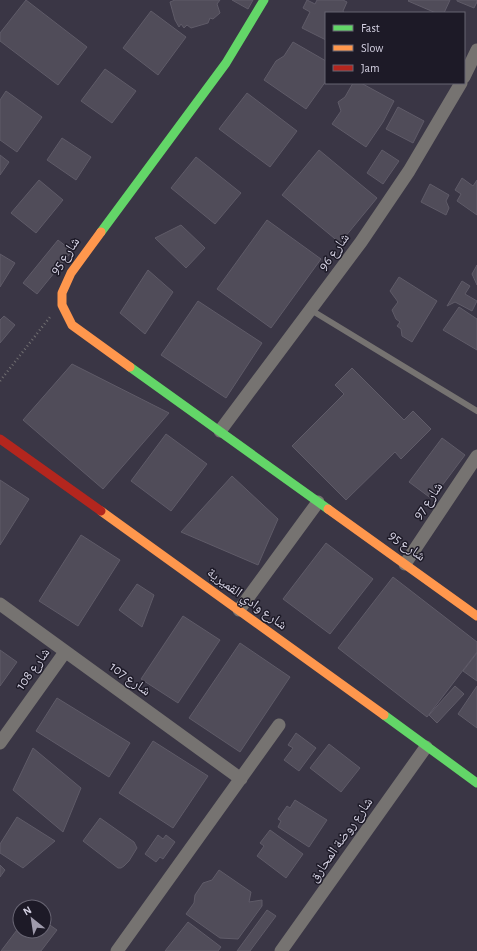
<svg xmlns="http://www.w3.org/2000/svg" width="477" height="951" font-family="'Alegreya Sans','Noto Naskh Arabic',sans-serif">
  <rect width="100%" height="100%" fill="#3a3645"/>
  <path fill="#504c59" stroke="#5f5b68" d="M26,0L87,47L58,85L0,41V33Z
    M175,0H220L217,4L220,13L213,19L210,18L208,23L191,28L187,25L184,28L181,24L179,27L175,20L170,2Z
    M232,0H253L248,9Z
    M307,0L315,4L317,0H343L347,2L343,11L344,13H326V40L302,28L310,12L303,8Z
    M409,0H450L444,13H436L408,1Z
    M457,0H477V2L474,8L457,1Z
    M151,11L186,37L158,75L123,48Z
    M293,42L326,61V81L306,109L264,80L276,61L284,56Z
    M105,69L136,91L112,123L81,101Z
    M353,83H361L394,101L383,122L366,147L332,124L341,111L338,102L345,97Z
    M6,91L42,117L17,152L0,140V100Z
    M247,93L297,131L270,167L219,129Z
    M398,107L424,121L413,143L386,129Z
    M62,138L91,157L76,180L47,160Z
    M319,150L377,198L340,243L282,195Z
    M382,150L399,161L383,184L367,173Z
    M0,155L9,162L0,175Z
    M196,157L241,193L215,224L171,188Z
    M462,178L473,186L477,180V215L457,201L461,194L455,190Z
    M39,180L63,200L36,233L11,213Z
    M430,184L449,195L446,201L449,208L446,215L421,202Z
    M267,220L321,259L271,328L217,289Z
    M181,225L205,248L186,268L155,238Z
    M58,240L72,251L37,294L23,283Z
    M0,254L15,263L0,287Z
    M477,265V285L472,274Z
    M148,270L173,292L145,334L120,313Z
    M399,277L437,301L412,342L402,336L401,329L397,326L400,322L396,319L392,310L398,302L390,291Z
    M462,281L470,286L465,294L477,301L472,311L455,302L447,306Z
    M198,301L262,343L226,398L161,355Z
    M459,307L477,319V350L443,330Z
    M4,316L15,325L0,343V320Z
    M72,364L169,413L103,489L23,420Z
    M352,368L404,420L413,411L431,429L401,459L395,452L346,500L292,446L344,394L335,385Z
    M166,434L207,464L171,511L131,481Z
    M442,438L465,455L432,499L409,482Z
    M232,476L278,519L258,565L181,532Z
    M0,480L29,499L0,545Z
    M81,535L120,560L78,626L39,601Z
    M326,543L373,579L330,634L283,599Z
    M393,577L477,642V652L427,717L338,648Z
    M137,584L154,595L142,627L119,610Z
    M183,616L220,640L178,703L141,679Z
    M240,643L290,677L240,752L189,718Z
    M0,650L17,662L0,686Z
    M477,653V681L463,671Z
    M455,686L464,694L437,723L429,715Z
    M477,686V728L458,714Z
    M57,698L130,743L109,777L36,731Z
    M296,733L316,748L299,771L284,760L293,748L288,745Z
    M153,741L208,776L173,828L119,793Z
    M329,744L360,768L341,792L310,768Z
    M33,748L81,788L63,832L13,790Z
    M295,800L327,820L309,847L278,827L281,821L278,819L287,806L290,808Z
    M17,817L55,841L23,868L0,853V844Z
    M100,818L134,842L137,848L129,861L124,866L121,868H118L83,841Z
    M270,830L303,854L286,878L257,856L264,846L260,843Z
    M158,835L163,839L166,835L175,842L163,859L160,857L156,862L145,854Z
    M0,865L5,870L0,877Z
    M219,870L251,892L249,902L262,900V906L238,939L220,938L186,914L194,903L195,895L203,883L212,880Z
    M267,910L276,916L250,951H237Z
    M44,921L57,930L41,951H1L20,926V931H44Z
    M188,922L221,947L218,951H165Z"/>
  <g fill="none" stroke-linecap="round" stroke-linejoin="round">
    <path stroke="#727072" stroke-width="2.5" stroke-dasharray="1 3" stroke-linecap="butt" d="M0,381L50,317"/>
    <path stroke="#767371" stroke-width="6" d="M311,310L477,411"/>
    <path stroke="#767371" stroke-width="13" d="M464,77L477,50
      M220,431L361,242L409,171L461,83
      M405,564L477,456
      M0,604L241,779
      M239,610L318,502
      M0,743L65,652
      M117,951L279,725
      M281,951L426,747"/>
    <path stroke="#63d668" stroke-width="9" d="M101,232L226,63L264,0
      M130,367L328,509
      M384,715L477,783"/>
    <path stroke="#ff974d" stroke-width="9" d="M101,232L71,273L62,293V305L72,325L130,367
      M328,509L477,616
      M101,511L384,715"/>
    <path stroke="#b3261e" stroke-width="9" d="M0,439L101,511"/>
  </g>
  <g text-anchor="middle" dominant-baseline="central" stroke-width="3" stroke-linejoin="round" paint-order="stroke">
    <g font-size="14" fill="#d5d2e3" stroke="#1d1a27">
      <text transform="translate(334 252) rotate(-54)">شارع 96</text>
      <text transform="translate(65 256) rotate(-56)">شارع 95</text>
      <text transform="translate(428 501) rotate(-56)">شارع 97</text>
      <text transform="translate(407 546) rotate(36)">شارع 95</text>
      <text transform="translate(247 599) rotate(36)">شارع وادي القميرية</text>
      <text transform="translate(33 669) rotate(-54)">شارع 108</text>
      <text transform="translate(130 679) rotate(36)">شارع 107</text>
      <text transform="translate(341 840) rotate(-55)">شارع روضة المحارق</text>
    </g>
  </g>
  <rect x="325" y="12" width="140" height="72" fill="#1d1a27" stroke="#676472"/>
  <rect x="333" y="25" width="20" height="6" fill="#63d668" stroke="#676472"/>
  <text x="361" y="32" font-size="12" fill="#d5d2e3">Fast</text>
  <rect x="333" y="45" width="20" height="6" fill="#ff974d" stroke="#676472"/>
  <text x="361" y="52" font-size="12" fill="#d5d2e3">Slow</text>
  <rect x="333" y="65" width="20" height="6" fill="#b3261e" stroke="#676472"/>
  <text x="361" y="72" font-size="12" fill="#d5d2e3">Jam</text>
  <g transform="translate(32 919) rotate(330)"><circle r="19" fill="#1d1a27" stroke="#676472"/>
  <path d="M0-3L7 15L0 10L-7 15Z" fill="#9f9bac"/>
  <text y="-6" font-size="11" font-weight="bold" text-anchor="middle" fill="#d5d2e3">N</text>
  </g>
</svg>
